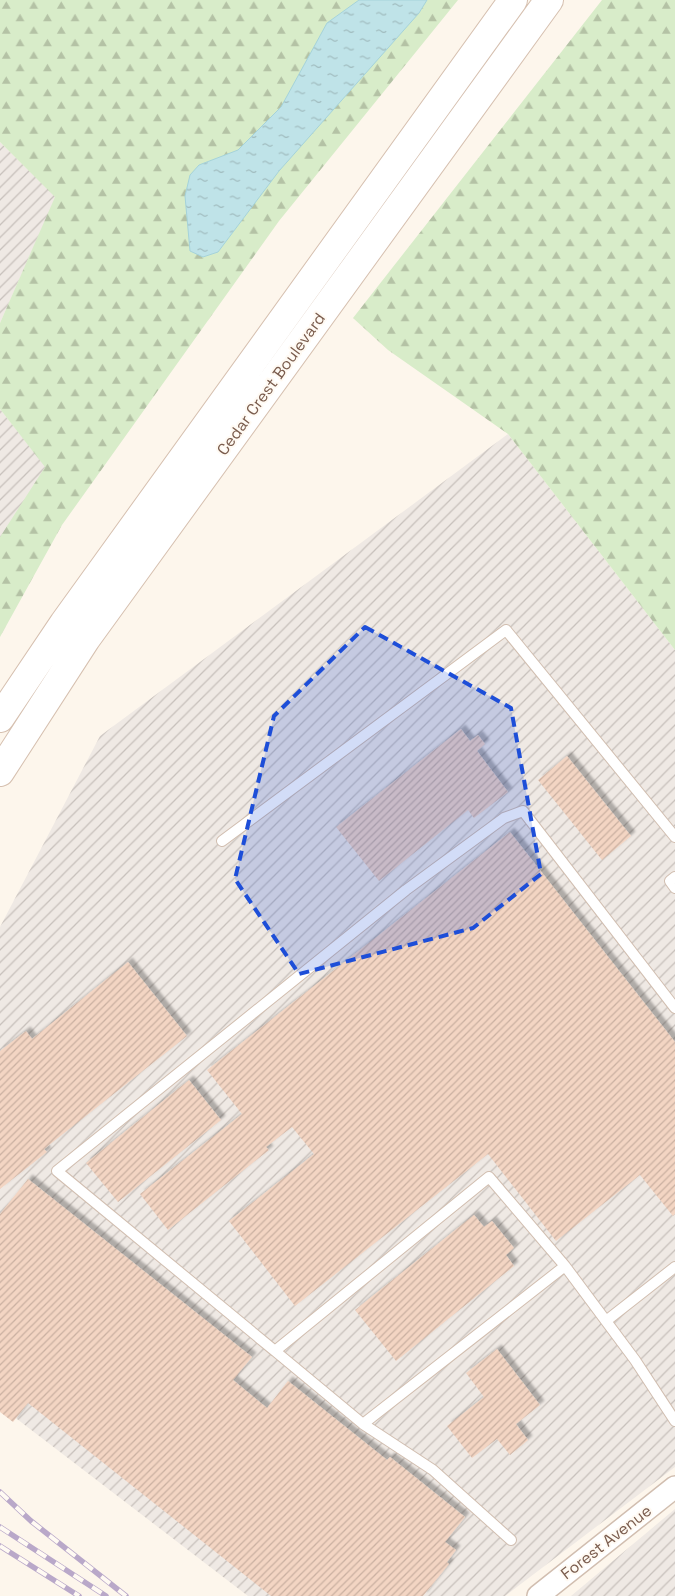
<svg xmlns="http://www.w3.org/2000/svg" width="675" height="1596" font-family="'Space Grotesk',sans-serif">
  <defs>
    <pattern id="industrial-furrows" width="10" height="10" patternUnits="userSpaceOnUse" patternTransform="scale(1.25)"><rect width="10" height="10" fill="#efe9e4"/><path d="M-1 1l2-2M0 10L10 0M9 11l2-2" fill="none" stroke="#c7c0bb"/></pattern>
    <pattern id="forest-firs" width="22" height="20" patternUnits="userSpaceOnUse" patternTransform="scale(1.25)"><rect width="22" height="20" fill="#d8ecc9"/><path d="M5 1l3.5 6h-7zM16 11l3.5 6h-7z" fill="#b4c2a5"/></pattern>
    <pattern id="water-ripples" width="26" height="14" patternUnits="userSpaceOnUse" patternTransform="scale(1.25)"><rect width="26" height="14" fill="#bfe3e8"/><path d="M2 4q2-2 4 0t4 0M15 11q2-2 4 0t4 0" fill="none" stroke="#a0bbbe"/></pattern>
    <pattern id="building-hatch" width="6" height="6" patternUnits="userSpaceOnUse" patternTransform="scale(1.25)"><rect width="6" height="6" fill="#f3d5c3"/><path d="M-1 1l2-2M0 6l6-6M5 7l2-2" fill="none" stroke="#cab0a1"/></pattern>
    <filter id="shadow"><feDropShadow dx="4.5" dy="-4.5" stdDeviation="1" flood-color="#0004"/></filter>
  </defs>
  <rect width="100%" height="100%" fill="#fdf6ec"/>
  <path fill="url(#industrial-furrows)" d="M0,142L56,197L0,323Z
    M0,409L46,467L0,540Z
    M508,434L675,650V1467L505,1596H248L0,1406V927L100,736Z
    M675,1509V1596H571Z"/>
  <path fill="url(#forest-firs)" d="M0,0H458L279,221L62,525L0,637V537L45,467L0,409V323L55,197L0,142Z
    M602,0H675V650L508,434L388,350L353,318Z"/>
  <path fill="url(#water-ripples)" stroke="#a5d3da" d="M359,0H427L419,13L279,171L218,252L203,257L190,251L185,196L190,175L199,165L238,150L281,107L327,23Z"/>
  <path fill="url(#building-hatch)" filter="url(#shadow)" d="M461,729L470,741L478,735L485,744L477,751L508,792L474,818L468,810L379,881L336,827Z
    M567,756L631,836L602,860L538,780Z
    M510,832L675,1042V1214L673,1216L640,1175L556,1241L488,1154L295,1306L229,1221L314,1154L292,1127L266,1147L269,1150L168,1230L140,1194L242,1114L207,1070Z
    M128,962L187,1036L44,1149L47,1152L0,1189V1051L26,1031L32,1039Z
    M189,1080L221,1120L118,1202L86,1163Z
    M28,1179L252,1357L233,1380L267,1408L288,1381L387,1460L390,1457L465,1517L445,1542L456,1550L447,1562L449,1564L423,1596H271L28,1403L13,1422L0,1412V1214Z
    M474,1215L484,1227L492,1221L514,1248L506,1255L514,1266L396,1361L355,1310Z
    M497,1349L540,1405L516,1424L528,1440L510,1455L497,1439L472,1458L447,1426L484,1397L466,1373Z"/>
  <g fill="none" stroke-linecap="round" stroke-linejoin="round">
    <defs>
      <path id="service" d="M222,841L506,630L675,837
        M675,877L670,881L675,888
        M565,1266L489,1177L275,1351L363,1424L565,1266L635,1360L675,1421
        M606,1321L675,1267
        M275,1351L57,1171L406,890L504,818L523,811L675,1008
        M363,1424L433,1470L511,1540"/>
      <path id="minor" d="M538,1596L675,1487"/>
      <path id="secondary" d="M0,718L64,623L513,0
        M0,772L86,639L549,0"/>
    </defs>
    <use href="#service" stroke="#d1beb0" stroke-width="12"/>
    <use href="#minor" stroke="#d1beb0" stroke-width="24"/>
    <use href="#secondary" stroke="#d6c0b0" stroke-width="30"/>
    <use href="#service" stroke="#fff" stroke-width="10"/>
    <use href="#minor" stroke="#fff" stroke-width="21"/>
    <use href="#secondary" stroke="#fff" stroke-width="28"/>
    <defs>
      <path id="rail" d="M0,1492L31,1521L126,1596
        M0,1527L106,1596
        M0,1546L79,1596"/>
    </defs>
    <use href="#rail" stroke="#b9a8c9" stroke-width="5.5"/>
    <use href="#rail" stroke="#fffaf3" stroke-width="4" stroke-dasharray="11" stroke-linecap="butt"/>
  </g>
  <path fill="#1d4ed8" fill-opacity="0.2" stroke="#1d4ed8" stroke-width="4" stroke-dasharray="10 6" stroke-linejoin="round" d="M365,627L511,708L541,874L473,928L299,974L235,879L274,716Z"/>
  <g text-anchor="middle" dominant-baseline="central" stroke-width="4" stroke-linejoin="round" paint-order="stroke">
    <g font-size="16" fill="#7a5c4d" stroke="#fffaf3">
      <text transform="translate(271 384) rotate(-54)">Cedar Crest Boulevard</text>
      <text transform="translate(606 1542) rotate(-38)">Forest Avenue</text>
    </g>
  </g>
</svg>
